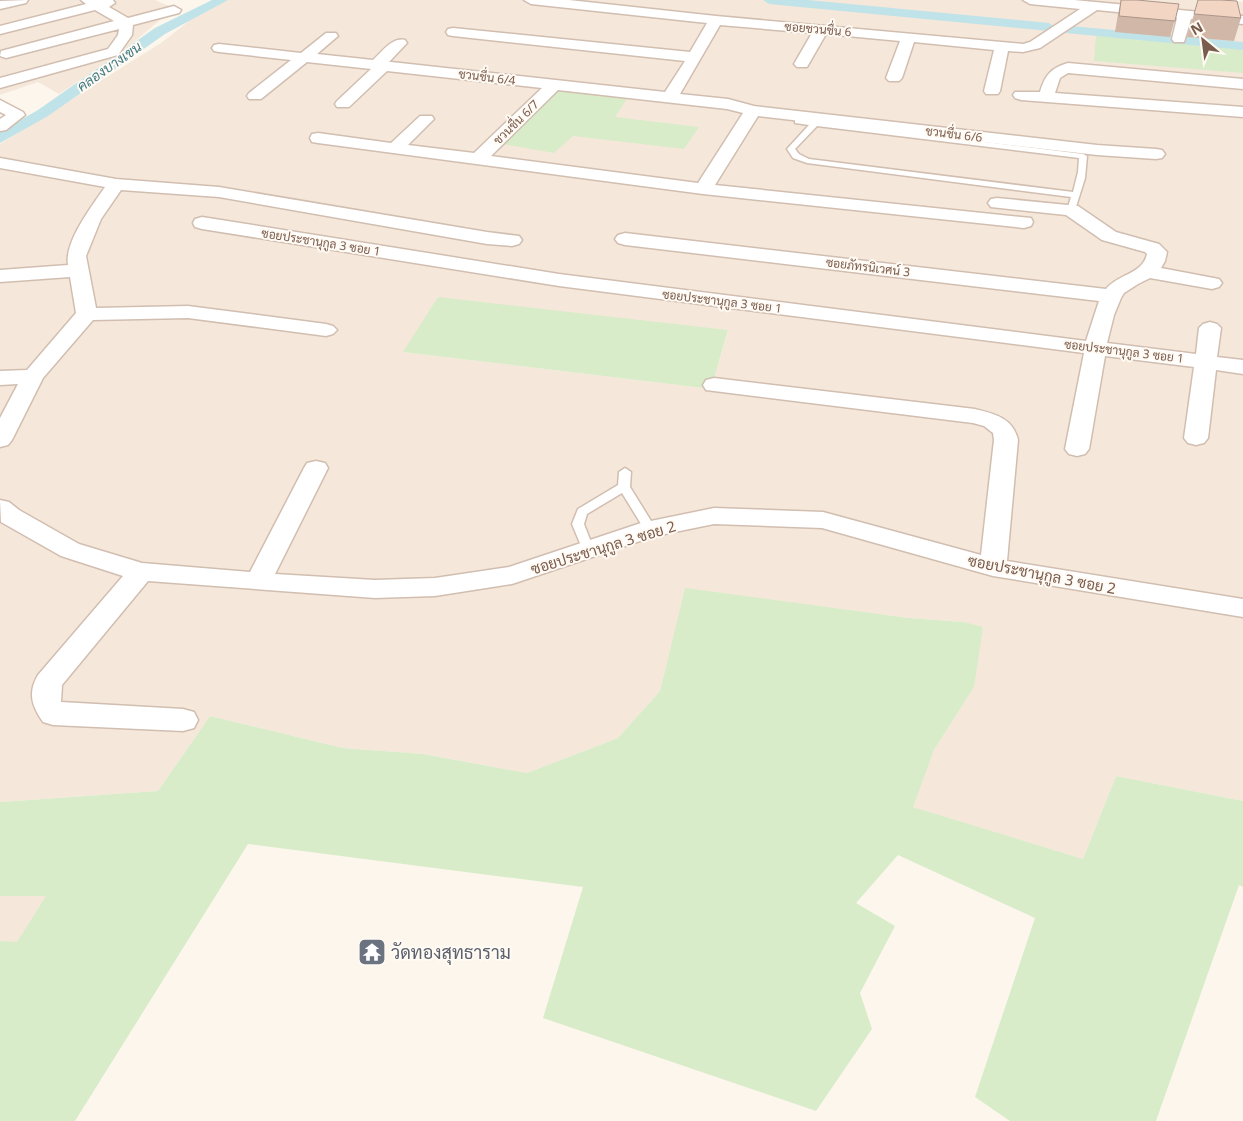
<svg xmlns="http://www.w3.org/2000/svg" width="1243" height="1121" font-family="'Noto Sans',Sarabun,sans-serif">
  <rect width="100%" height="100%" fill="#fdf6ec"/>
  <path fill="#f5e8da" fill-rule="evenodd" d="M0,0H155L181,11L160,20L122,52L59,94L38,82L0,95Z
    M227,0H1219L1243,2V801L1116,776L1083,859L912,807L934,750L974,687L964,622L909,618L685,589L660,691L618,738L527,773L423,754L343,748L210,716L158,791L0,802V144L161,43L193,18ZM728,331L711,389L404,352Z
    M0,896H47L17,943L0,941Z"/>
  <path fill="#d8ecc9" d="M1096,35L1243,48V73L1094,61Z
    M559,89L629,96L615,117L699,127L684,149L573,136L554,153L502,144Z
    M438,297L728,330L711,389L403,352Z
    M685,588L909,618L964,622L983,627L974,687L934,750L913,807L1083,859L1116,776L1243,801V887L1239,885L1156,1121H1010L975,1097L1035,918L898,855L856,903L895,926L860,993L872,1029L816,1111L543,1018L583,887L248,844L75,1121H0V941L17,942L46,896H0V802L158,791L210,716L343,748L423,754L527,773L618,738L660,691Z"/>
  <g fill="none" stroke-linecap="round" stroke-linejoin="round">
    <path fill="#bfe3e8" fill-rule="evenodd" d="M212,0H228L165,34L48,116L0,143V132L38,110L155,28Z
      M763,0H808L1049,23L1055,27L1049,31L769,4Z
      M1071,26L1243,42V50L1066,33L1065,30Z"/>
    <defs>
      <path id="lane" d="M795,119L1083,154L1087,156L1085,178L1075,210L1071,213L1067,210L1071,197L807,163L793,158L787,149L809,125L795,123ZM817,126L1079,158L1078,172L1073,192L809,159L799,154L795,149Z
        M625,468L631,472L630,487L656,529L650,533L646,532L622,493L587,514L584,524L594,550L588,554L584,553L572,524L578,509L618,485L619,472Z"/>
      <path id="street" d="M28,0L26,3L0,9V1Z
        M81,0H113L115,3L109,7L128,18L174,6L181,10L179,13L133,25L132,35L118,55L0,88V78L108,49L118,35L119,29L6,58L0,56L1,51L114,21L95,10L0,34V26L86,4Z
        M524,0H569L716,16L1023,44L1030,42L1080,9L1030,4L1023,0H1074L1243,16V24L1191,19L1184,42H1174L1172,39L1177,18L1097,10L1040,48L1023,52L1008,51L1000,91L998,94H986L984,91L994,50L914,42L902,78L899,81H889L886,78L900,41L826,34L807,67H797L794,64L812,33L720,25L680,94L728,99L754,106L1097,145L1156,149L1162,150L1165,154L1162,158L1156,159L1097,155L758,116L715,185L1031,218L1033,222L1031,226L1024,228L703,194L318,143L312,142L310,138L312,134L318,133L391,143L420,116H432L434,119L408,145L474,153L542,88L387,71L349,107H337L335,104L337,101L371,69L307,62L261,99H249L247,96L249,93L291,60L219,52L214,51L212,48L214,45L219,44L301,53L326,33H336L338,36L317,54L373,60C382,52 392,37 405,40L407,43L389,62H391L665,92L685,61L453,36L448,35L446,32L448,29L453,28L690,52L707,23L531,4ZM558,90L727,109L743,113L698,183L491,156Z
        M1068,63L1243,79V89L1068,73L1060,78L1055,93L1243,107V117L1021,100L1015,98L1013,95L1015,92H1040C1045,75 1051,68 1068,63Z
        M0,100L23,112L25,115L6,130L0,131V119L6,115L0,112Z
        M0,158L116,179L219,187L487,232L519,236L522,240L519,244L512,246L487,244L219,197L121,190L101,219L86,256L96,308L188,306L326,324L333,326L337,330L333,334L326,336L188,318L93,320L43,378L12,440L8,445L0,447V418L18,384L0,385V371L27,370L76,313L70,277L0,282V270L68,265C64,242 92,206 105,187L0,168Z
        M997,198L1078,206L1116,232L1159,244L1167,252L1165,261L1161,268L1219,279L1222,283L1219,287L1212,289L1150,278L1138,284L1124,293L1121,298L1114,315L1107,343L1196,354L1199,328L1203,324L1210,322L1217,324L1221,328L1217,357L1243,360V374L1216,370L1208,438L1204,443L1196,445L1188,443L1184,438L1194,367L1105,356L1089,449L1085,454L1077,456L1069,454L1065,449L1084,353L559,286L202,229L195,227L193,223L195,219L202,217L559,274L1086,341L1099,301L625,245L618,243L615,239L618,235L625,233L1106,289C1118,274 1143,274 1147,254L1145,252L1102,240L1066,215L991,207L988,203L991,199Z
        M714,378L975,409C995,414 1013,418 1018,440L1007,561L1243,599V617L993,576L822,528L714,524L655,536L512,584L435,596L375,598L148,581L62,685L61,702L183,709L194,712L198,720L194,728L183,731L53,725L43,722C31,705 28,692 38,675L123,576L61,556L1,522L0,500L9,502L19,510L79,544L142,563L250,572L304,468L307,463L316,461L325,463L328,468L275,574L375,580L435,578L509,567L641,523L714,508L823,512L981,555L994,440L993,433L984,426L973,423L706,390L703,385L706,380Z"/>
    </defs>
    <use href="#lane" stroke="#d1beb0" stroke-width="3"/>
    <use href="#street" stroke="#d1beb0" stroke-width="3"/>
    <use href="#lane" fill="#fff" fill-rule="evenodd"/>
    <use href="#street" fill="#fff" fill-rule="evenodd"/>
  </g>
  <path fill="#d1b7a8" d="M1121,0L1179,4L1170,37L1115,32L1118,14Z
    M1194,14L1241,18L1234,41L1187,37Z"/>
  <path fill="#f3d5c3" stroke="#aa9588" d="M1121,0H1137L1179,4L1175,21L1119,16Z
    M1198,0H1221L1237,1L1241,18L1194,14Z"/>
  <defs>
    <symbol id="temple-square" viewBox="-11 -11 22 22"><rect x="-9" y="-9" width="18" height="18" rx="4" fill="#6b7280" stroke="#fffaf3"/><path d="M0-6L5-2H3V0L6.5 2.5H4V6H1.5V3h-3V6H-4V2.5H-6.5L-3 0V-2H-5Z" fill="#fff"/></symbol>
  </defs>
  <g fill-rule="evenodd">
    <use href="#temple-square" x="356" y="936" width="32" height="32"/>
  </g>
  <g text-anchor="middle" dominant-baseline="central" stroke-width="4" stroke-linejoin="round" paint-order="stroke">
    <g font-size="12" fill="#7a5c4d" stroke="#fffaf3">
      <text transform="translate(818 29) rotate(5)">ซอยชวนชื่น 6</text>
      <text transform="translate(487 77) rotate(7)">ชวนชื่น 6/4</text>
      <text transform="translate(516 122) rotate(-44)">ชวนชื่น 6/7</text>
      <text transform="translate(954 134) rotate(7)">ชวนชื่น 6/6</text>
      <text transform="translate(321 242) rotate(9)">ซอยประชานุกูล 3 ซอย 1</text>
      <text transform="translate(868 267) rotate(7)">ซอยภัทรนิเวศน์ 3</text>
      <text transform="translate(722 301) rotate(7)">ซอยประชานุกูล 3 ซอย 1</text>
      <text transform="translate(1124 351) rotate(7)">ซอยประชานุกูล 3 ซอย 1</text>
    </g>
    <g font-size="14" font-style="italic" fill="#437c86" stroke="#fffaf3">
      <text transform="translate(109 66) rotate(-35)">คลองบางเขน</text>
    </g>
    <g font-size="15" fill="#7a5c4d" stroke="#fffaf3">
      <text transform="translate(603 547) rotate(-17)">ซอยประชานุกูล 3 ซอย 2</text>
      <text transform="translate(1042 574) rotate(11)">ซอยประชานุกูล 3 ซอย 2</text>
    </g>
    <g font-size="18" fill="#5b616d" stroke="#fffaf3" text-anchor="start">
      <text x="391" y="952">วัดทองสุทธาราม</text>
    </g>
  </g>
  <g transform="translate(1203 40) rotate(331)" stroke="#fffaf3" stroke-width="4" paint-order="stroke">
  <path d="M0-4L9 19L0 12L-9 19Z" fill="#7a5c4d"/>
  <text y="-8" font-size="14" font-weight="bold" text-anchor="middle" fill="#7a5c4d">N</text>
  </g>
</svg>
